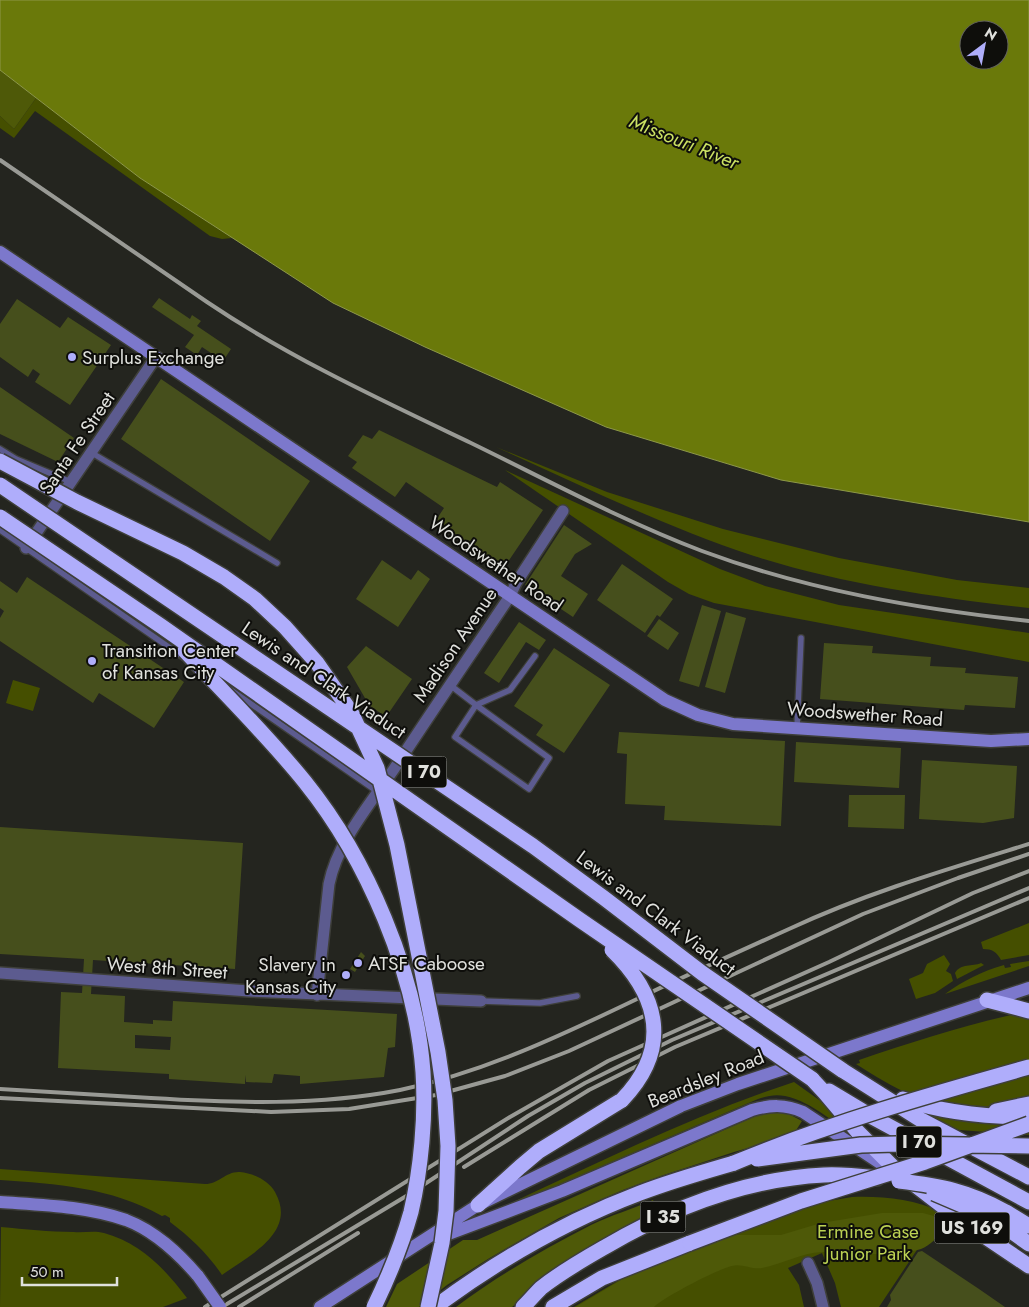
<svg xmlns="http://www.w3.org/2000/svg" width="1029" height="1307" font-family="Jost,sans-serif">
  <rect width="100%" height="100%" fill="#24251f"/>
  <path fill="#454f00" d="M36,98L140,178L232,238L222,239L210,236L35,111L14,138L0,128V116L14,129Z
    M496,447L607,492L723,529L839,558L957,580L1029,588V608C939,598 841,584 754,556C665,527 581,485 496,447Z
    M505,470L720,569L765,586L839,605L1029,633V662L714,603L689,594L668,582Z
    M13,680L40,688L33,711L6,703Z
    M1029,923V955L1001,960C997,952 992,949 983,949L981,942Z
    M944,955L950,964L946,971L951,974L953,981L935,993L916,999L909,979L923,973L927,964Z
    M1029,961V966L945,994C963,981 982,971 1004,965L1005,968L1011,967L1010,964Z
    M981,963L984,965L957,979L955,973C961,963 972,967 981,963Z
    M1011,1015L1029,1016V1098C1013,1102 997,1108 980,1109C934,1111 893,1088 856,1064L860,1063L859,1060C909,1043 959,1027 1011,1015Z
    M794,1082L829,1107L861,1142C838,1126 813,1102 785,1096C775,1094 767,1096 758,1099L512,1205L511,1203C604,1160 697,1114 794,1082Z
    M919,1111L976,1123L997,1124L1029,1122V1135L959,1130Z
    M0,1169L205,1184C219,1184 226,1171 240,1172C253,1173 269,1181 275,1192C298,1233 248,1256 222,1275C208,1254 190,1237 170,1222V1218L165,1215L162,1216C110,1187 57,1184 0,1180Z
    M852,1197C883,1196 913,1199 942,1212L879,1307H841L835,1283L822,1253L788,1268L799,1285L804,1307H574L699,1233L823,1202Z
    M1,1227C25,1229 49,1232 74,1232C84,1233 94,1230 104,1233C141,1243 165,1269 187,1298L163,1307H0Z"/>
  <path fill="#4e5908" d="M0,70L36,98L14,129L0,116Z
    M773,1112L787,1113L802,1121L795,1132L773,1141L734,1152L661,1176L623,1190L559,1218L488,1259L447,1285L419,1307H386L397,1284L463,1240H477L760,1114Z
    M653,1200L657,1209L584,1250L512,1307H456C497,1276 546,1248 591,1225C611,1215 633,1209 653,1200Z
    M882,1213H923L941,1218L944,1230C938,1236 930,1246 921,1249C888,1260 855,1250 822,1252C801,1253 782,1264 762,1268C753,1270 741,1263 732,1266C718,1269 664,1297 654,1307H576L676,1247L719,1235H781L821,1223Z"/>
  <path fill="#6a790a" stroke="#8d9849" fill-rule="evenodd" d="M0,0H1029V522L781,480L606,427L425,347L333,303L140,178L0,70ZM969,30H999V60H969Z"/>
  <path fill="#464f1c" fill-rule="evenodd" d="M159,298L190,319L192,315L201,321L197,326L231,349L223,361L202,347L197,355L185,347L194,335L152,307Z
    M17,299L60,328L68,317L111,345L70,405L35,382L40,374L33,369L28,377L0,357V324Z
    M161,379L310,481L270,541L121,439Z
    M0,387L74,438L58,462L0,434Z
    M379,430L497,487L500,482L543,510L503,569L434,523L444,508L406,482L395,497L352,468L357,462L348,456L363,435L372,439Z
    M564,525L592,544L575,554L561,576L588,594L573,617L525,585Z
    M382,560L411,580L418,570L430,579L398,627L356,599Z
    M622,564L673,599L660,617L657,615L645,633L597,600Z
    M27,577L184,682L154,728L99,693L93,703L0,641V618L4,611L0,608V581L17,593Z
    M702,605L721,611L699,687L679,681Z
    M726,612L746,618L725,693L705,687Z
    M659,619L679,633L668,650L647,636Z
    M519,622L546,640L539,650L526,642L499,683L484,673Z
    M824,643L873,646L872,653L931,657L930,666L966,668L965,673L1018,677L1015,708L965,705L964,710L820,699Z
    M366,646L412,679L386,717L369,705L347,667Z
    M554,648L610,685L564,753L536,735L543,725L514,706Z
    M619,732L785,741L781,826L664,820L665,806L625,804L627,754L617,753Z
    M796,742L901,748L899,788L794,782Z
    M922,760L1017,766L1014,818L983,823L919,819Z
    M849,795H905L904,829L848,827Z
    M0,827L243,843L235,969L93,960L91,994L125,996L124,1022L153,1024V1020L172,1021L173,1001L397,1014L395,1047L388,1048L384,1077L300,1084V1076L274,1074L272,1083L246,1082L245,1075V1084L169,1079V1074L58,1068L61,992L82,993L84,959L0,954ZM135,1035L171,1037L170,1050L135,1048Z
    M361,952L365,956L355,972L350,969Z
    M922,1251L979,1289L1005,1307H887L891,1300L890,1295L918,1252Z"/>
  <g fill="none" stroke-linecap="round" stroke-linejoin="round">
    <defs>
      <path id="lane" d="M0,449L16,459L71,482
        M92,453L277,563
        M0,530L183,657
        M450,685L476,705L455,737L529,789L549,758L476,705L510,690L535,656
        M228,688L378,792
        M797,728L801,638
        M481,1001L540,1003L577,996"/>
      <path id="street" d="M26,548L156,357
        M0,973L249,991L481,1001
        M317,995L329,884C337,843 370,804 394,769C432,711 471,654 510,596L516,583L563,511
        M808,1263L817,1283L823,1307"/>
      <path id="secondary" d="M0,252L665,700L698,715L733,724L991,741L1029,739
        M0,1202C41,1205 86,1206 126,1220C155,1231 178,1253 198,1276
        M438,1238L562,1191L752,1110C770,1105 785,1104 803,1112L889,1169
        M320,1307L478,1205L681,1106L738,1084L1029,988"/>
      <path id="highway" d="M987,1000L1029,1011
        M842,1070L921,1120L1029,1177
        M812,1079L825,1093L857,1131L897,1171L962,1221L1029,1266
        M829,1091L874,1118L1029,1202
        M903,1099C944,1113 985,1117 1029,1117
        M996,1111L1029,1104
        M478,1205L520,1167L539,1151L622,1100
        M1006,1212L1029,1226
        M1001,1224L1029,1244
        M435,1307C498,1260 566,1221 640,1193C671,1181 703,1172 734,1163
        M523,1307C529,1301 535,1294 541,1288C561,1272 584,1259 605,1247C673,1207 745,1179 824,1175C842,1174 859,1176 877,1178
        M553,1307L602,1278L690,1243"/>
    </defs>
    <use href="#lane" stroke="#3e3f3a" stroke-width="8"/>
    <use href="#street" stroke="#3e3f3a" stroke-width="14"/>
    <use href="#secondary" stroke="#3e3f3a" stroke-width="15"/>
    <use href="#highway" stroke="#3e3f3a" stroke-width="18"/>
    <use href="#lane" stroke="#5c5b8f" stroke-width="5.5"/>
    <use href="#street" stroke="#5c5b8f" stroke-width="11"/>
    <use href="#secondary" stroke="#7c78cc" stroke-width="12"/>
    <use href="#highway" stroke="#afadfb" stroke-width="15"/>
    <path stroke="#999a95" stroke-width="4" d="M0,160L207,302C290,358 381,400 471,443C547,480 623,521 702,551C807,590 918,609 1029,621
      M0,1089C50,1092 101,1095 151,1098C234,1103 318,1106 400,1090C484,1072 560,1036 637,999C687,975 738,952 789,929C866,893 948,869 1029,844
      M0,1098L271,1112L349,1109L436,1095L505,1076L569,1051L863,914L958,878L1029,854
      M464,1167L589,1090L675,1047L1029,898
      M205,1307L510,1117L608,1061L829,962L973,893L1029,871
      M222,1307L408,1195L528,1116L585,1083L672,1040L1029,888
      M239,1307L358,1233"/>
    <defs>
      <path id="secondary-bridge" d="M198,1276L220,1307"/>
      <path id="highway-bridge" d="M0,461L77,502L183,553L224,577L255,599L285,627L317,663L351,712L377,768L397,845L438,1052L445,1100L448,1146L446,1211L442,1243L428,1307
        M0,485L533,846L604,898L702,973L842,1070
        M0,517L161,626L580,920L812,1079
        M185,651C225,694 268,736 305,782C367,859 416,973 423,1072C426,1116 421,1169 411,1212C402,1244 389,1276 374,1307
        M612,950C660,997 671,1049 622,1100
        M757,1159L861,1145L896,1144L1029,1146
        M734,1163C830,1123 929,1095 1029,1067
        M899,1181C941,1186 968,1191 1006,1212
        M934,1193L976,1211L1001,1224
        M690,1243L801,1201L925,1162L1029,1124"/>
    </defs>
    <use href="#secondary-bridge" stroke="#3e3f3a" stroke-width="15" stroke-linecap="butt"/>
    <use href="#highway-bridge" stroke="#3e3f3a" stroke-width="18" stroke-linecap="butt"/>
    <use href="#secondary-bridge" stroke="#7c78cc" stroke-width="12"/>
    <use href="#highway-bridge" stroke="#afadfb" stroke-width="15"/>
  </g>
  <g fill="#afaefa" stroke="#0e0e0b" stroke-width="2">
    <circle cx="72" cy="357" r="5"/>
    <circle cx="92" cy="661" r="5"/>
    <circle cx="358" cy="963" r="5"/>
    <circle cx="346" cy="975" r="5"/>
  </g>
  <g text-anchor="middle" dominant-baseline="central" stroke-width="4" stroke-linejoin="round" paint-order="stroke">
    <g fill="#0e0e0b" stroke="#a1a29e" stroke-width="1">
      <rect x="401.5" y="756.5" width="45" height="31" rx="4"/>
      <rect x="896.5" y="1126.5" width="45" height="31" rx="4"/>
      <rect x="640.5" y="1201.5" width="45" height="31" rx="4"/>
      <rect x="934.5" y="1212.5" width="75" height="31" rx="4"/>
    </g>
    <g font-size="18" font-weight="bold" fill="#e0e1dd">
      <text x="424" y="772">I 70</text>
      <text x="919" y="1142">I 70</text>
      <text x="663" y="1217">I 35</text>
      <text x="972" y="1228">US 169</text>
    </g>
    <g font-size="19" fill="#e0e1dd" stroke="#0e0e0b" text-anchor="start">
      <text x="82" y="357">Surplus Exchange</text>
      <text x="102" y="650">Transition Center<tspan x="102" dy="22">of Kansas City</tspan></text>
      <text x="368" y="963">ATSF Caboose</text>
      <text x="336" y="964" text-anchor="end">Slavery in<tspan x="336" dy="22">Kansas City</tspan></text>
    </g>
    <g font-size="19" fill="#e0e1dd" stroke="#0e0e0b">
      <text transform="translate(77 443) rotate(-56)">Santa Fe Street</text>
      <text transform="translate(496 564) rotate(34)">Woodswether Road</text>
      <text transform="translate(455 645) rotate(-56)">Madison Avenue</text>
      <text transform="translate(324 680) rotate(34)">Lewis and Clark Viaduct</text>
      <text transform="translate(865 714) rotate(4)">Woodswether Road</text>
      <text transform="translate(656 913) rotate(37)">Lewis and Clark Viaduct</text>
      <text transform="translate(167 968) rotate(4)">West 8th Street</text>
      <text transform="translate(706 1079) rotate(-22)">Beardsley Road</text>
    </g>
    <g font-size="19" fill="#bcd253" stroke="#0e0e0b">
      <text x="868" y="1231">Ermine Case<tspan x="868" dy="22">Junior Park</tspan></text>
    </g>
    <g font-size="20" font-style="italic" fill="#cbe163" stroke="#0e0e0b">
      <text transform="translate(684 142) rotate(22)">Missouri River</text>
    </g>
  </g>
  <g transform="translate(984 45) rotate(32)"><circle r="24" fill="#0e0e0b" stroke="#62625f"/>
  <path d="M0-4L9 19L0 12L-9 19Z" fill="#afaefa"/>
  <text y="-8" font-size="14" font-weight="bold" text-anchor="middle" fill="#e0e1dd">N</text>
  </g>
  <path d="M22 1277v8h95v-8" fill="none" stroke="#e0e1dd" stroke-width="2.5"/>
  <text x="30" y="1277" font-size="15" fill="#e0e1dd" stroke="#0e0e0b" stroke-width="4" paint-order="stroke">50 m</text>
</svg>
